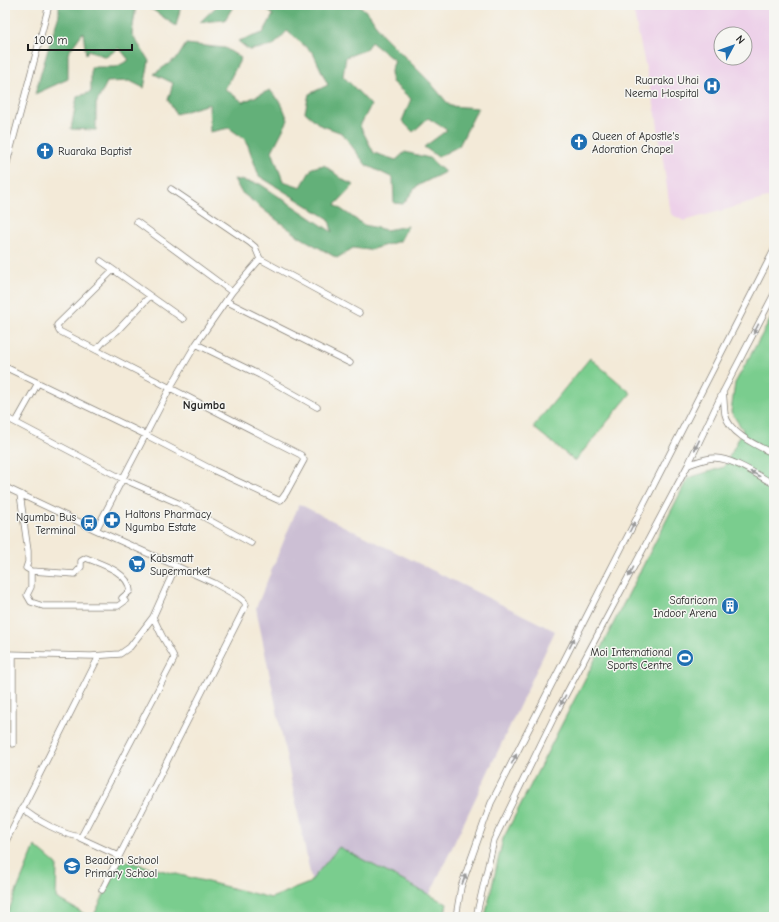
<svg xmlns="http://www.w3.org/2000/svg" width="779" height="922" font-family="'Comic Neue',sans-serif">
  <rect width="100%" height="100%" fill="#f6f6f2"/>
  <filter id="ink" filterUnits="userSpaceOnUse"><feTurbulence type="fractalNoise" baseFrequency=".025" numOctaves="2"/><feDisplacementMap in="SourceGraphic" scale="8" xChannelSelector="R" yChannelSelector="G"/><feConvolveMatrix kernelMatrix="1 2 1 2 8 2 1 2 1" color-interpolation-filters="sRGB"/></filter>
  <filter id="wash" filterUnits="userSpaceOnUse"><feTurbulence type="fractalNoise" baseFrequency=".012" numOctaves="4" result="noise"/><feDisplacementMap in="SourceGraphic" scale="16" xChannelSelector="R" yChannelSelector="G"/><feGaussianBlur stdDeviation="0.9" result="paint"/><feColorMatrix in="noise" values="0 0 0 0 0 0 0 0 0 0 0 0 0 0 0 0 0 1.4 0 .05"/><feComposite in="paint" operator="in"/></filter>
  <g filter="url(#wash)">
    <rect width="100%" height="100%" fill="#f3ead8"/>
    <path fill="#edd1e9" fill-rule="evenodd" d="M632,5H774V196L684,221L671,214L656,114ZM721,34H745V58H721Z"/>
    <path fill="#ccbfd4" d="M299,504L555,631L419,917H319L256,608Z"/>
    <path fill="#7acd8e" stroke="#4b7455" d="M774,313V917H485L503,839L688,478L724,467L743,430L731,412L735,383Z
      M590,358L631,393L575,461L533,427Z
      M35,846L57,865L56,898L90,917H5V912H8Z
      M339,847L447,904L444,917H93L121,860L271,898L309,883Z"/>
    <path fill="#63b079" stroke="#40664a" d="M59,5H136L132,34L149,61L144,88L130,81L107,82L96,104V130L71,129L77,97L91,92V67H116L129,60L119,48L106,57L88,50L86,55L83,32L68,53V79L35,94L49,46L59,15Z
      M140,5H181L176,26L153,10Z
      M218,5H234L225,20L200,22Z
      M262,5H359L370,15L381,33L429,81L450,106L478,108L459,146L438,157L424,147L447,130L428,118L413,132L402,121L411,99L392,82L391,70L395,61L371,42L365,50L346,57L343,76L371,105L360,126L374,153L396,160L405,152L429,158L445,172L417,186L403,204L394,203L393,178L366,165L342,133L320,125L305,112L309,94L328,85L313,53L287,31L273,46L249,50L238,41L263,33L273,15Z
      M186,44L225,48L241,58L225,89L243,102L270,90L282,105L288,120L272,151L283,181L301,187L312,168L324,165L345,181L354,185L335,205L364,225L386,230L408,226L400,241L369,250L353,248L337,258L300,237L278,221L241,192L234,179L260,184L332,232L329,219L259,176L246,140L229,128L210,132L209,104L176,114L168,100L173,83L154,74L178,57Z"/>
  </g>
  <g filter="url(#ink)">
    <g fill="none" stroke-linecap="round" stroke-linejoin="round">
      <defs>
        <path id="minor" d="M5,170L49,5
          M171,189L249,242L255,247L260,259L359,313
          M137,222L232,292
          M101,261L183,319
          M226,301L350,363
          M196,344L260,375L317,407
          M96,350L105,340L117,331L150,296
          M5,367L146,435L213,470L278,500H281L286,493L304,460L301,455L59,331L57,325L59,323L113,270
          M723,392C724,399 724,407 725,414C729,434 758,446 774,454
          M5,417L123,479L178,503L251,543
          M16,422L38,383
          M688,465C697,462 705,458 715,458C732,458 759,476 774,484
          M5,487L96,530L214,583L239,597L244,601L246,605L102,890
          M20,494L28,551V562L26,568L31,571L75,574L81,567V561L86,558C101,564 129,572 130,591L122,598L125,601L118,606H43L31,602L27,595L31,587V571
          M96,530L170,388L196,344L232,292L260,259
          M5,654L91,656L120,654L130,647L153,617L176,566
          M13,744V655
          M22,808C34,819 65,836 81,837L174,659L173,655L162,636L153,617
          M80,838L119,856
          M5,843L99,656
          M456,917L461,887L491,803L774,250
          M476,917L494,840L556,713L688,465L723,392L774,294"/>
      </defs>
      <use href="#minor" stroke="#88837a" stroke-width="7"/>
      <use href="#minor" stroke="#fff" stroke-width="5.5"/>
    </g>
    <defs><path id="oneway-solid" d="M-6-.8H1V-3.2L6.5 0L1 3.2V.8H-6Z"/></defs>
    <g fill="#999">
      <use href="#oneway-solid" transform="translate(756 329) rotate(117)"/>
      <use href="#oneway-solid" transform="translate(697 445) rotate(115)"/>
      <use href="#oneway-solid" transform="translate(755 474) rotate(-152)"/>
      <use href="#oneway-solid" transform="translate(632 527) rotate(-63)"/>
      <use href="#oneway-solid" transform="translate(631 572) rotate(118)"/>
      <use href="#oneway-solid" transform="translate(572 643) rotate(-63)"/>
      <use href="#oneway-solid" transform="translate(563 700) rotate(118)"/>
      <use href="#oneway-solid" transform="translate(514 759) rotate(-63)"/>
      <use href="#oneway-solid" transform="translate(464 879) rotate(-70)"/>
    </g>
  </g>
  <defs>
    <symbol id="hospital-disc" viewBox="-11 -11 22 22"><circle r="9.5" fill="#1f6fb2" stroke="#f6f6f2"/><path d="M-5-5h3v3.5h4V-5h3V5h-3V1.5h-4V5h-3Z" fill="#fff"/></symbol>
    <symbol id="church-disc" viewBox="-11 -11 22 22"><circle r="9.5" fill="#1f6fb2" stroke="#f6f6f2"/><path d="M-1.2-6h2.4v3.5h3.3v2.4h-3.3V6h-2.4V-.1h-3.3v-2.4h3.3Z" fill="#fff"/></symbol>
    <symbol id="pharmacy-disc" viewBox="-11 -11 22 22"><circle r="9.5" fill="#1f6fb2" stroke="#f6f6f2"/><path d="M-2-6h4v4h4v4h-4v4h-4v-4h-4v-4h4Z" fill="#fff"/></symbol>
    <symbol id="bus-disc" viewBox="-11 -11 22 22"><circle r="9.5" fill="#1f6fb2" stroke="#f6f6f2"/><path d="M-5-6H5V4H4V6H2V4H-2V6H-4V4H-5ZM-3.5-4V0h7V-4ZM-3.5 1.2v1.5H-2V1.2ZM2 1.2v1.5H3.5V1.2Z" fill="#fff"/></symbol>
    <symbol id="supermarket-disc" viewBox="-11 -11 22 22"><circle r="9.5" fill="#1f6fb2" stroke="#f6f6f2"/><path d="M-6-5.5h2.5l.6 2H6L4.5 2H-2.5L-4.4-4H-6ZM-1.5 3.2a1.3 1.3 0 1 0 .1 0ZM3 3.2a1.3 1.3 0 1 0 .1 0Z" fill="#fff"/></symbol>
    <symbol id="building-disc" viewBox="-11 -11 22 22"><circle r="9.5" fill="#1f6fb2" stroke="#f6f6f2"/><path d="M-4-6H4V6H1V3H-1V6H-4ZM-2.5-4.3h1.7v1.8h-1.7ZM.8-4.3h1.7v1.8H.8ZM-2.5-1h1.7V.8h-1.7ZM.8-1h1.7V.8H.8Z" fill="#fff"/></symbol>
    <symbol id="stadium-disc" viewBox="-11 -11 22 22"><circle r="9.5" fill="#1f6fb2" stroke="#f6f6f2"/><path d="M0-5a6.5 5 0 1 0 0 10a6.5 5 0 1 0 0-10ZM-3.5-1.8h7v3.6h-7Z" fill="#fff"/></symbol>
    <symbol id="school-disc" viewBox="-11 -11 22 22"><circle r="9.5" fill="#1f6fb2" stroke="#f6f6f2"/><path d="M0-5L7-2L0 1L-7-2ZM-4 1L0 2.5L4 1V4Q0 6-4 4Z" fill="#fff"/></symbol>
  </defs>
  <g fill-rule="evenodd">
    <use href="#hospital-disc" x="702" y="76" width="20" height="20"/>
    <use href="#church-disc" x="569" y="132" width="20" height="20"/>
    <use href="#church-disc" x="35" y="141" width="20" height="20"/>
    <use href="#pharmacy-disc" x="102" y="510" width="20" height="20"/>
    <use href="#bus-disc" x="79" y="513" width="20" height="20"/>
    <use href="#supermarket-disc" x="127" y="554" width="20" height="20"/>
    <use href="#building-disc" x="720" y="596" width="20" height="20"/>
    <use href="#stadium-disc" x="675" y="648" width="20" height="20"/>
    <use href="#school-disc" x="62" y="856" width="20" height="20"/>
  </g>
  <g text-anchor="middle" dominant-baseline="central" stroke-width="3" stroke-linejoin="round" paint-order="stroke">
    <g font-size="11" fill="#1c1c1c" stroke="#f6f6f2" text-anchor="start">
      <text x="699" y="80" text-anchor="end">Ruaraka Uhai<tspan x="699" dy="13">Neema Hospital</tspan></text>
      <text x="592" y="136">Queen of Apostle's<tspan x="592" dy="13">Adoration Chapel</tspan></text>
      <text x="58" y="151">Ruaraka Baptist</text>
      <text x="125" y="514">Haltons Pharmacy<tspan x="125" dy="13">Ngumba Estate</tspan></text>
      <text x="76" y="517" text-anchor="end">Ngumba Bus<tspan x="76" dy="13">Terminal</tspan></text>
      <text x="150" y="558">Kabsmatt<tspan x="150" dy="13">Supermarket</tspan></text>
      <text x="717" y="600" text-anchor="end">Safaricom<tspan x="717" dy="13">Indoor Arena</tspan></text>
      <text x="672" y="652" text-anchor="end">Moi International<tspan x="672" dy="13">Sports Centre</tspan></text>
      <text x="85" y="860">Beadom School<tspan x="85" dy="13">Primary School</tspan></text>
    </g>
    <g font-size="12" font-weight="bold" fill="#1c1c1c" stroke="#f6f6f2">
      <text x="204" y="405">Ngumba</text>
    </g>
  </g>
  <rect width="779" height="922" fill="none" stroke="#f6f6f2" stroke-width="20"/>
  <g transform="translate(733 46) rotate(49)"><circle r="19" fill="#f6f6f2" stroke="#9f9f9c"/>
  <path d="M0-3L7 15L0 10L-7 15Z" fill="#1f6fb2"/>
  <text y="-6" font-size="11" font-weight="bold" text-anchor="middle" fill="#1c1c1c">N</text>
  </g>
  <path d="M28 44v6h104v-6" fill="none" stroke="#1c1c1c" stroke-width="2"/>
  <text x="34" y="44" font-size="12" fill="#1c1c1c" stroke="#f6f6f2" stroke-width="3" paint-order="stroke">100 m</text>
</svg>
